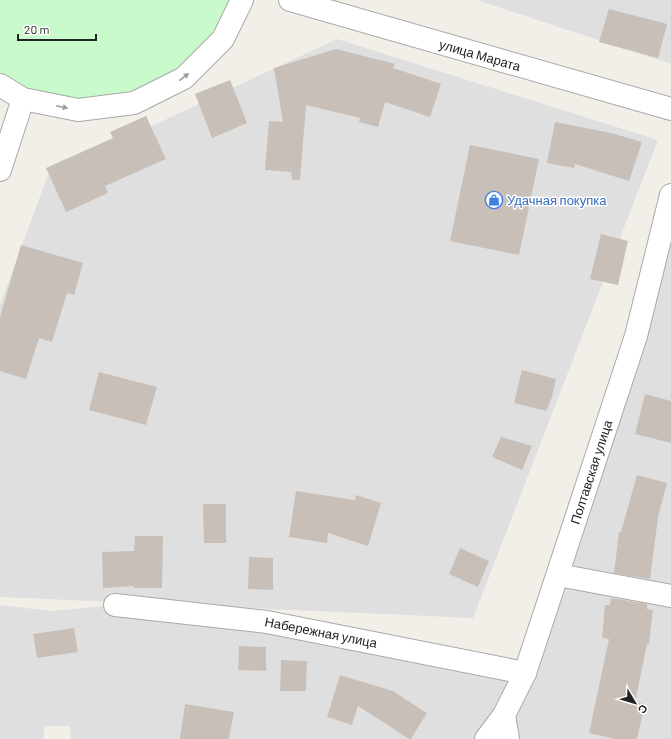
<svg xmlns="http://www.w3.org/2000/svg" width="671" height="739" font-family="Barlow,sans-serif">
  <rect width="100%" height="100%" fill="#f2efe9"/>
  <path fill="#e0dfdf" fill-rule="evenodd" d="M477,0H671V64Z
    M337,39L658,140L473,618L0,597V305L48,175Z
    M671,195V739H637L645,704L598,693L589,733L614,739H411L427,713L390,689L373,716L409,739H229L234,712L186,704L180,739H71L70,726H44V739H0V605L51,611L115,605L525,673ZM606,605L653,610L649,644L602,638ZM74,628L77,652L37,658L33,634ZM239,646L266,647V671L238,670ZM281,660L307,661L306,691L280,690ZM340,675L365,683L352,725L327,717Z"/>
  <path fill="#c8facc" d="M0,0H242L184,78L78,110L0,85Z"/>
  <path fill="#c7bfb8" d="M609,9L667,24L658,58L599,42Z
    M336,49L395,64L393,68L441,84L430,117L385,102L378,127L359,122L360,118L306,105L300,180H292L291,172L265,170L269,121L283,122L274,68Z
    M230,80L247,123L212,138L195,94Z
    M146,116L166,159L105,186L108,193L66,212L46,168L113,138L110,132Z
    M555,122L611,133L642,142L629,181L575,164L574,168L547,163Z
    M470,145L539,159L519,255L450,241Z
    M601,234L628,241L618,285L590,279Z
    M21,245L83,263L74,295L67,293L52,342L39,338L26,379L0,371V317Z
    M522,370L556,379L552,397L546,411L514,403Z
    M99,372L157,387L146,425L89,410Z
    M645,394L671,401V443L635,434Z
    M501,437L532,446L522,470L492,457Z
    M637,475L667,483L658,517L650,579L614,573L619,532H621Z
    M296,491L355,500L356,495L381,503L368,546L328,533L327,543L289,537Z
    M203,504H226V543H204Z
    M135,536H163L162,588H134V586L103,588L102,552L134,551Z
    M460,548L489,561L478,587L449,574Z
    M249,557L273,558V590L248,589Z
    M611,598L647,604V609L653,610L649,644H647L635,702L645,704L637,739H614L589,733L609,639L602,638L605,605H610Z
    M74,628L78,652L37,658L33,634Z
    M239,646L266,647V671L238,670Z
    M281,660L307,661L306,691H280Z
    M340,675L393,691L427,713L411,739H409L358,706L352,725L327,717Z
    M185,704L234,712L229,739H180Z"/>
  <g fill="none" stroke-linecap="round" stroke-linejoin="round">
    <defs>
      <path id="minor" d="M290,0L671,109
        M0,85L23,99L78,110L134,103L184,78L223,39L242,0
        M0,170L23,99
        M558,575L671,596
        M115,605L267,622L525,673
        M504,715L508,739"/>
      <path id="tertiary" d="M486,739L504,715L525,673L636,336L671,195"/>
    </defs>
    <use href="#minor" stroke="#a9a9a9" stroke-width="24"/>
    <use href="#tertiary" stroke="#a9a9a9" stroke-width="24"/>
    <use href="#minor" stroke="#fff" stroke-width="22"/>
    <use href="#tertiary" stroke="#fff" stroke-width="22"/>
  </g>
  <defs><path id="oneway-solid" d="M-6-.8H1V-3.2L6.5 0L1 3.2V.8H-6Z"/></defs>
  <g fill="#9c9c9c">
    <use href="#oneway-solid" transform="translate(184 77) rotate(-37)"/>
    <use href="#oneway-solid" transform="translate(62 107) rotate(12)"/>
  </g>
  <defs>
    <symbol id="shop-ring" viewBox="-11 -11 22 22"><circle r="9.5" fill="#fff" stroke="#3f7fe0" stroke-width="1.5"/><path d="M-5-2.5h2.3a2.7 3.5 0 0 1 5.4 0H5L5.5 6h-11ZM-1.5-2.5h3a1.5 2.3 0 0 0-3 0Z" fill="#3f7fe0"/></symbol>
  </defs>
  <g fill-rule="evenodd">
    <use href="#shop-ring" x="484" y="190" width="20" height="20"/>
  </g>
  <g text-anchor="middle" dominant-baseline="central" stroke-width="3" stroke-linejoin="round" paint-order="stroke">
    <g font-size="13" fill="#222" stroke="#fff">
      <text transform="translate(480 55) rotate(16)">улица Марата</text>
      <text transform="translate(591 472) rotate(-72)">Полтавская улица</text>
      <text transform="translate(321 632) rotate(11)">Набережная улица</text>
    </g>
    <g font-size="13" fill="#366cbe" stroke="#fff" text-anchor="start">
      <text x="507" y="200">Удачная покупка</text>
    </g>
  </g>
  <g transform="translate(635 703) rotate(128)" stroke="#ffffff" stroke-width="3" paint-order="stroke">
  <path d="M0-3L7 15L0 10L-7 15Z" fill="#222222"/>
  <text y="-6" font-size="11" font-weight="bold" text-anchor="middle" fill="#222222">С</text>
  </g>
  <path d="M18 34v6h78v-6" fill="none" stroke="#222222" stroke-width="2"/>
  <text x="24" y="34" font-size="12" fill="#222222" stroke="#ffffff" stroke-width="3" paint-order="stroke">20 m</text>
</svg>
